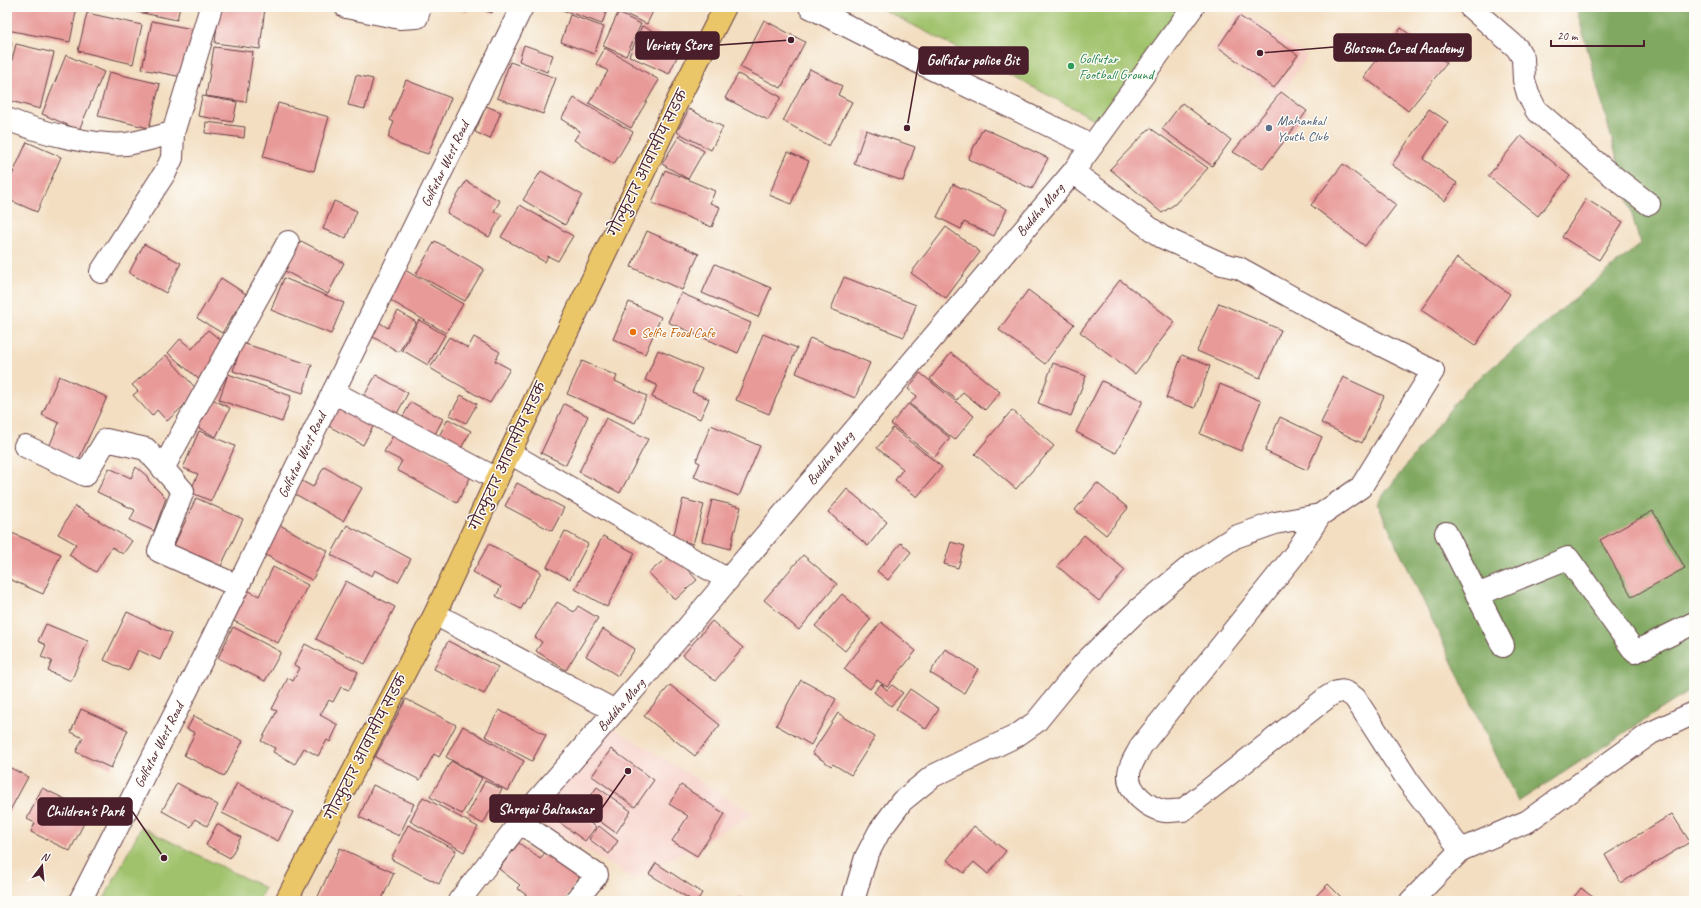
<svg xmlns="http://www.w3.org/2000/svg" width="1701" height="908" font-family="Caveat,'Playpen Sans Deva',sans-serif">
  <rect width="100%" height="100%" fill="#fdfcf7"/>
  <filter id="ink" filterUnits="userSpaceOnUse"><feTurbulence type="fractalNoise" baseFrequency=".025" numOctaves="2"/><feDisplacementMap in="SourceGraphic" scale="8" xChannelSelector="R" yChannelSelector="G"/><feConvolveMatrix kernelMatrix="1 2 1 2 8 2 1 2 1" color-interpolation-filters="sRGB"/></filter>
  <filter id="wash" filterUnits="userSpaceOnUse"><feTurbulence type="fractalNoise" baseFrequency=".012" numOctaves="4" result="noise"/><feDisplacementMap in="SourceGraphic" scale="16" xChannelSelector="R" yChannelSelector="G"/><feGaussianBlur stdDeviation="0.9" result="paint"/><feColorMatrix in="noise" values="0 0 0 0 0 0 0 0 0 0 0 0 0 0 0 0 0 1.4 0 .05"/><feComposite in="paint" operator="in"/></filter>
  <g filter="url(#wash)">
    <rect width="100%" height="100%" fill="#f3dec1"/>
    <path fill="#f7d1c9" d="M1240,10L1307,56L1280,97L1212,50Z
      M612,727L754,814L634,879L532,818Z"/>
    <path fill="#a0c26c" stroke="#75704c" d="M878,7H1193L1106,125Z
      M141,827L265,888L258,901H103Z"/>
    <path fill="#80a860" stroke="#656446" d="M1576,7H1694V688L1518,802L1377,503L1465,390L1640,244Z"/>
    <g id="blocks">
      <path fill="#e89a98" d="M7,7H77L70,42L7,30Z
        M123,7H180L177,20L123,9Z
        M219,7H265L260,49L215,43Z
        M451,7H468L467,12Z
        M475,7H494L492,13Z
        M554,7H608L602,24Z
        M610,7H655L647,24Z
        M87,13L142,25L133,64L78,51Z
        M618,13L641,24L626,56L603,46Z
        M570,15L604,27L594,54L561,42Z
        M1239,16L1298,55L1274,88L1218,47Z
        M764,20L805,42L781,88L740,67Z
        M152,21L197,30L187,78L142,69Z
        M642,26L683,44L669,74L629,56Z
        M1401,28L1447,63L1408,111L1364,77Z
        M7,40L12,42L8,61H7Z
        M16,44L54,53L40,109L7,100V80Z
        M524,45L553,55L547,72L519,61Z
        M214,47L253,52L246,102L206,96Z
        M605,48L659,80L631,128L589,103L608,71L596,64Z
        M66,55L104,72L79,130L42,114Z
        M510,62L556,78L543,114L497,98Z
        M810,69L842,86L838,95L852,102L829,146L783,121Z
        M109,72L160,84L149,128L98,116Z
        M738,74L781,97L768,120L725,98Z
        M356,75L373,79L365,109L348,105Z
        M406,80L451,98L428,154L400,145L388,137L394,122L390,120Z
        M1281,92L1307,111L1263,169L1233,152Z
        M202,96L237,102L233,122L198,116Z
        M574,98L633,132L614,164L574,140L580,131L561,119Z
        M278,103L329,117L314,171L263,157Z
        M1182,103L1231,140L1212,166L1162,129Z
        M486,106L501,112L490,139L475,132Z
        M689,109L723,127L711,150L677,132Z
        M1429,109L1448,122L1423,159L1457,183L1445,201L1392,165Z
        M206,122L245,127L244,138L205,133Z
        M983,128L1048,158L1032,189L968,159Z
        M1150,128L1208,168L1175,204L1162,213L1110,169Z
        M866,130L915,147L903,181L854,164Z
        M679,136L704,151L688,179L662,164Z
        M1521,136L1570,176L1538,216L1488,176Z
        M27,142L61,157L37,212L7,199V186Z
        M788,152L809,161L791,204L769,195Z
        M1343,164L1396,205L1365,246L1311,205Z
        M665,170L715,191L710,203L720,207L712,227L652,203Z
        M541,171L582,195L565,225L523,200Z
        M466,181L500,201L494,211L502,215L489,237L447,213Z
        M953,184L1007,209L994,236L964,222L961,229L937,217Z
        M1586,199L1623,222L1599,260L1562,237Z
        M334,201L357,211L346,238L323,229Z
        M520,205L573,236L558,261L548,256L545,262L501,237Z
        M946,227L980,252L946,298L911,273Z
        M647,231L699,254L682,290L631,267Z
        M301,241L344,263L328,294L285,271Z
        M435,241L484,269L465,301L416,274Z
        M144,244L181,263L166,293L129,273Z
        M1457,258L1510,294L1475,346L1421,310Z
        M715,264L771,288L758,317L702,293Z
        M400,267L463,304L446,333L383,296Z
        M844,277L916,305L904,337L831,309Z
        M221,278L246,294L222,333L197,318Z
        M284,278L344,303L331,334L271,310Z
        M1120,280L1175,322L1135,374L1080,332Z
        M1028,290L1074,324L1045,364L999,330Z
        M681,293L751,323L738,353L668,322Z
        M629,302L661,317L645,354L613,339Z
        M1219,303L1281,330L1260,378L1197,351Z
        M398,311L416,322L399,352L368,334L376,320L388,328Z
        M419,320L445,335L428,365L402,350Z
        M208,330L229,347L201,381L168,353L180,339L192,349Z
        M763,334L797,348L769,414L736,400Z
        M449,337L468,348L474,337L500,352L495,361L510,369L490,403L430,368Z
        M810,338L870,363L855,398L796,373Z
        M242,343L312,365L303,393L233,371Z
        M658,350L702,369L692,392L709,399L700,419L652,397L657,385L645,380Z
        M951,353L1000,392L985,410L963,392L957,400L930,379Z
        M166,355L199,392L167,421L157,410L152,416L133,395L138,391L132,385Z
        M1182,355L1210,366L1195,408L1166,398Z
        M582,361L617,376L615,381L647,396L635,423L567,394Z
        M1053,363L1086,376L1071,416L1038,403Z
        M920,373L974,416L955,440L910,404L917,396L908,389Z
        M228,374L291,396L282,422L219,400Z
        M376,375L408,393L393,421L360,403Z
        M59,376L107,397L78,461L49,447L59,423L42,415Z
        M1343,377L1384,396L1362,443L1321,423Z
        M1102,381L1143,401L1116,453L1076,432Z
        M1220,384L1261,401L1241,451L1200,434Z
        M461,395L477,404L466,423L450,415Z
        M210,398L230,408L216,437L195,426Z
        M411,402L443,419L432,440L400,422Z
        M337,403L375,423L363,445L325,424Z
        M564,404L588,416L566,465L541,453Z
        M908,404L950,438L934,458L891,424Z
        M1012,410L1054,446L1016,489L975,454Z
        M1280,417L1322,437L1307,470L1265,451Z
        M606,418L648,439L620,493L579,472Z
        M448,419L471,431L461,448L439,436Z
        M711,425L760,446L739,496L694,477L700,463L696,461Z
        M893,428L942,467L917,497L895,480L903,469L877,448Z
        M199,431L235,446L211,501L190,492L198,474L183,468Z
        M395,432L472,474L457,503L397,470L402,461L384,452Z
        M136,467L147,476L149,481L166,498L154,531L130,520L135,510L97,492L109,468L131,478Z
        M324,467L362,488L343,521L295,494L302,481L313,487Z
        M517,483L564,508L552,531L505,506Z
        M1097,483L1128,508L1106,535L1075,510Z
        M847,489L887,522L868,546L828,512Z
        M196,498L243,519L221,566L199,556L197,561L172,550Z
        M683,499L704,505L693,544L673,538Z
        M712,500L741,507L730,549L702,541Z
        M75,506L132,541L123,554L112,547L96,572L69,555L76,544L58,534Z
        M1653,511L1685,568L1632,597L1600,540Z
        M278,524L328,551L312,580L262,553Z
        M347,525L411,559L398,582L375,570L372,576L331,555Z
        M7,531L61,554L43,594L7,578Z
        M565,531L588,544L570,579L547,567Z
        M1084,535L1125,570L1099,601L1057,566Z
        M603,536L635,553L607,607L575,589Z
        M951,542L965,546L958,568L944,564Z
        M901,543L911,552L888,580L877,571Z
        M489,544L541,572L521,609L496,596L501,587L473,572Z
        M672,553L697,580L675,600L649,573Z
        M803,555L837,584L799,630L764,600Z
        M273,567L308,585L278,643L230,619L245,589L259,596Z
        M346,581L395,607L365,664L316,639Z
        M842,594L871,619L845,651L815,626Z
        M557,602L574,612L578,606L598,618L566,670L536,651L542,642L535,637Z
        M127,612L172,633L160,660L138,650L128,671L104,660Z
        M712,621L743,648L715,681L683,655Z
        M881,622L916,651L887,687L877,680L870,689L844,669Z
        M46,624L88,641L71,681L48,671L52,661L41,657L46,645L38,641Z
        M233,627L281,652L265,681L218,658Z
        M603,629L635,649L618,676L586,656Z
        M448,641L498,667L484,694L434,669Z
        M305,644L358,672L349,690L341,687L333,702L329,700L320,715L338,725L330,742L327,740L318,756L304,748L295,764L273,752L275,748L261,741L277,711L272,709L288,678L293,681L300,668L294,665Z
        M945,649L978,669L964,693L930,673Z
        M801,680L836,699L811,745L776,725Z
        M881,684L887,690L892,685L903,693L891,706L874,692Z
        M670,685L720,725L695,756L644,716Z
        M910,689L939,709L926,729L896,709Z
        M406,699L456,725L439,757L434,754L420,780L375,757Z
        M81,709L128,730L111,768L76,752L83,738L71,732Z
        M499,710L546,735L532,761L485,736Z
        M838,713L875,737L851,775L833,764L831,766L812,753Z
        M194,716L243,741L224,776L184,755L195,733L187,729Z
        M463,726L524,761L508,791L446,757Z
        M611,749L654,780L635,807L592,776Z
        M451,761L482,778L462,814L430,797Z
        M7,766L28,777L7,816Z
        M485,781L502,789L483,824L467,815Z
        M177,783L218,805L207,826L195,819L191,827L162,811Z
        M237,783L293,812L278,841L222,813Z
        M373,785L414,804L399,836L359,817Z
        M681,785L725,814L697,856L672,841L688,816L669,804Z
        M597,787L631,811L616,833L582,808Z
        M42,788L90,811L70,851L31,832L35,823L27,819Z
        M552,795L596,827L585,841L541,809Z
        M423,797L478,827L464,852L410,821Z
        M1672,814L1690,842L1621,883L1605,855Z
        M217,824L241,837L230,858L206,845Z
        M408,825L456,850L439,884L391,859Z
        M599,826L618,841L609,854L589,839Z
        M974,826L1006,851L988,874L974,862L964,873L947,860Z
        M519,843L540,859L547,850L581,875L563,901H534L517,888L520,885L499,869Z
        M340,848L394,873L381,901H316Z
        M656,863L702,893L697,901H693L649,874Z
        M1328,884L1345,901H1311Z
        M1581,888L1598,901H1571Z
        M740,896L748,901H736Z"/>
    </g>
  </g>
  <g filter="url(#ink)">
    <use href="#blocks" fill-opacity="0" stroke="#633c42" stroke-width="1"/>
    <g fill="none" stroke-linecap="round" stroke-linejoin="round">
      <defs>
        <path id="minor" d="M346,7L400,18L417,17L420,7
          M810,7L920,63L1092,146
          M1470,7L1517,48L1523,58L1524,80L1528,94L1536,110L1605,170L1649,204
          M7,119C36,131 95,147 126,144C142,142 158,136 173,133L211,7
          M1073,172L1162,237L1222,264L1239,268L1351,330L1433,371L1361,487L1320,515L1295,554L1141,746C1137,755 1129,765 1129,775C1128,792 1148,808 1164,811C1169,812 1177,810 1183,810L1329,696C1341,689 1345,690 1355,698L1409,782L1461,850
          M101,272L166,171L172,158L173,133
          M333,392L497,479
          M25,446L85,475L106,440L146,449L183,491L159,551L238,586
          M510,453L728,580
          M163,469C203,392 247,318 288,242
          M1446,533L1503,646
          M1477,595L1568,558L1635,652L1694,623
          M435,614L615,711
          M520,822L597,875L575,901
          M80,901L187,690L522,7
          M459,901L535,803L687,628L1073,172L1193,7
          M853,901L866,857L879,832L902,801L933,776L1016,736L1036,722L1085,662L1139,609L1192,565L1235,537L1275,523L1320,515
          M1411,901L1461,850L1528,821L1651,733L1694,713"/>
        <path id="major" d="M286,901L435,614L497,479L683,90L725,7"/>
      </defs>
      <use href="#minor" stroke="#633c42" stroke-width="24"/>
      <use href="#major" stroke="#633c42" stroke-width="24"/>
      <use href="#minor" stroke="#fff" stroke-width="22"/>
      <use href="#major" stroke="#eac669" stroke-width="22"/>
    </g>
  </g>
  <circle fill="#2e9e5b" stroke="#fdfcf7" stroke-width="1.5" cx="1071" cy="66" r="4"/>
  <circle fill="#5c6f8a" stroke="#fdfcf7" stroke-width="1.5" cx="1269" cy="128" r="4"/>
  <circle fill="#e8710a" stroke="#fdfcf7" stroke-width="1.5" cx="633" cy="332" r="4"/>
  <g text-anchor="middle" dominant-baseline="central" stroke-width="3" stroke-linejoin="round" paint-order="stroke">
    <g font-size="14" fill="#27864d" stroke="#fdfcf7" text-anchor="start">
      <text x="1079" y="58">Golfutar<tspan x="1079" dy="16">Football Ground</tspan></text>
    </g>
    <g font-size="14" fill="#4e5e75" stroke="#fdfcf7" text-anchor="start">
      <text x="1277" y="120">Mahankal<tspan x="1277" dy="16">Youth Club</tspan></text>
    </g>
    <g font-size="14" fill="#4a1f2b" stroke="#fdfcf7">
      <text transform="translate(648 163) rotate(-64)">गोल्फुटार आवासीय सडक</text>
      <text transform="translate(445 164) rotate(-64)">Golfutar West Road</text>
      <text transform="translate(1040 210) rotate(-49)">Buddha Marg</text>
      <text transform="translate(302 455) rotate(-64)">Golfutar West Road</text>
      <text transform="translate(508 456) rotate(-65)">गोल्फुटार आवासीय सडक</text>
      <text transform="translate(830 458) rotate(-50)">Buddha Marg</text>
      <text transform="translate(621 705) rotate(-49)">Buddha Marg</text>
      <text transform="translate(159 745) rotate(-63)">Golfutar West Road</text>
      <text transform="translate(366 747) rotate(-63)">गोल्फुटार आवासीय सडक</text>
    </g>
    <g font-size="14" fill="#c56008" stroke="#fdfcf7" text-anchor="start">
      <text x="641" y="332">Selfie Food Cafe</text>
    </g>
  </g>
  <path fill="none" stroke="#4a1f2b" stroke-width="1.5" d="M791 40L719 45M1260 53L1334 47M907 128L919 60M628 771L602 808M164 858L132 811"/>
  <g fill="#4a1f2b" stroke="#fdfcf7" stroke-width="1.5">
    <circle cx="791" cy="40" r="4"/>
    <circle cx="1260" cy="53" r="4"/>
    <circle cx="907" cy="128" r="4"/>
    <circle cx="628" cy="771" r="4"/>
    <circle cx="164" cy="858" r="4"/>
  </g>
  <g fill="#4a1f2b" stroke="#4a1f2b" stroke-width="1.5">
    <rect x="636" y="32" width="83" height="27" rx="4"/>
    <rect x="1334" y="34" width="137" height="27" rx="4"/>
    <rect x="919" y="47" width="109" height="27" rx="4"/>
    <rect x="490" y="795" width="112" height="27" rx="4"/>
    <rect x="38" y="798" width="94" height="27" rx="4"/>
  </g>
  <g font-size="15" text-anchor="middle" font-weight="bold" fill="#fff">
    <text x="678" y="50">Veriety Store</text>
    <text x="1403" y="53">Blossom Co-ed Academy</text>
    <text x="973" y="65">Golfutar police Bit</text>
    <text x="546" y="814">Shreyai Balsansar</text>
    <text x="85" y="816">Children's Park</text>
  </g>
  <rect width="1701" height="908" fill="none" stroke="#fdfcf7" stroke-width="24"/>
  <g transform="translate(42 866) rotate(16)" stroke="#fdfcf7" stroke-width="3" paint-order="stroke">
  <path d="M0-3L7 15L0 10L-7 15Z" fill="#4a1f2b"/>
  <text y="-6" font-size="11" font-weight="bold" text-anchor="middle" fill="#4a1f2b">N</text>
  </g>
  <path d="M1551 40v6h93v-6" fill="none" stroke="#4a1f2b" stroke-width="2"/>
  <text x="1557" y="40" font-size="12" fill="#4a1f2b" stroke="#fdfcf7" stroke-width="3" paint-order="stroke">20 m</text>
</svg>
